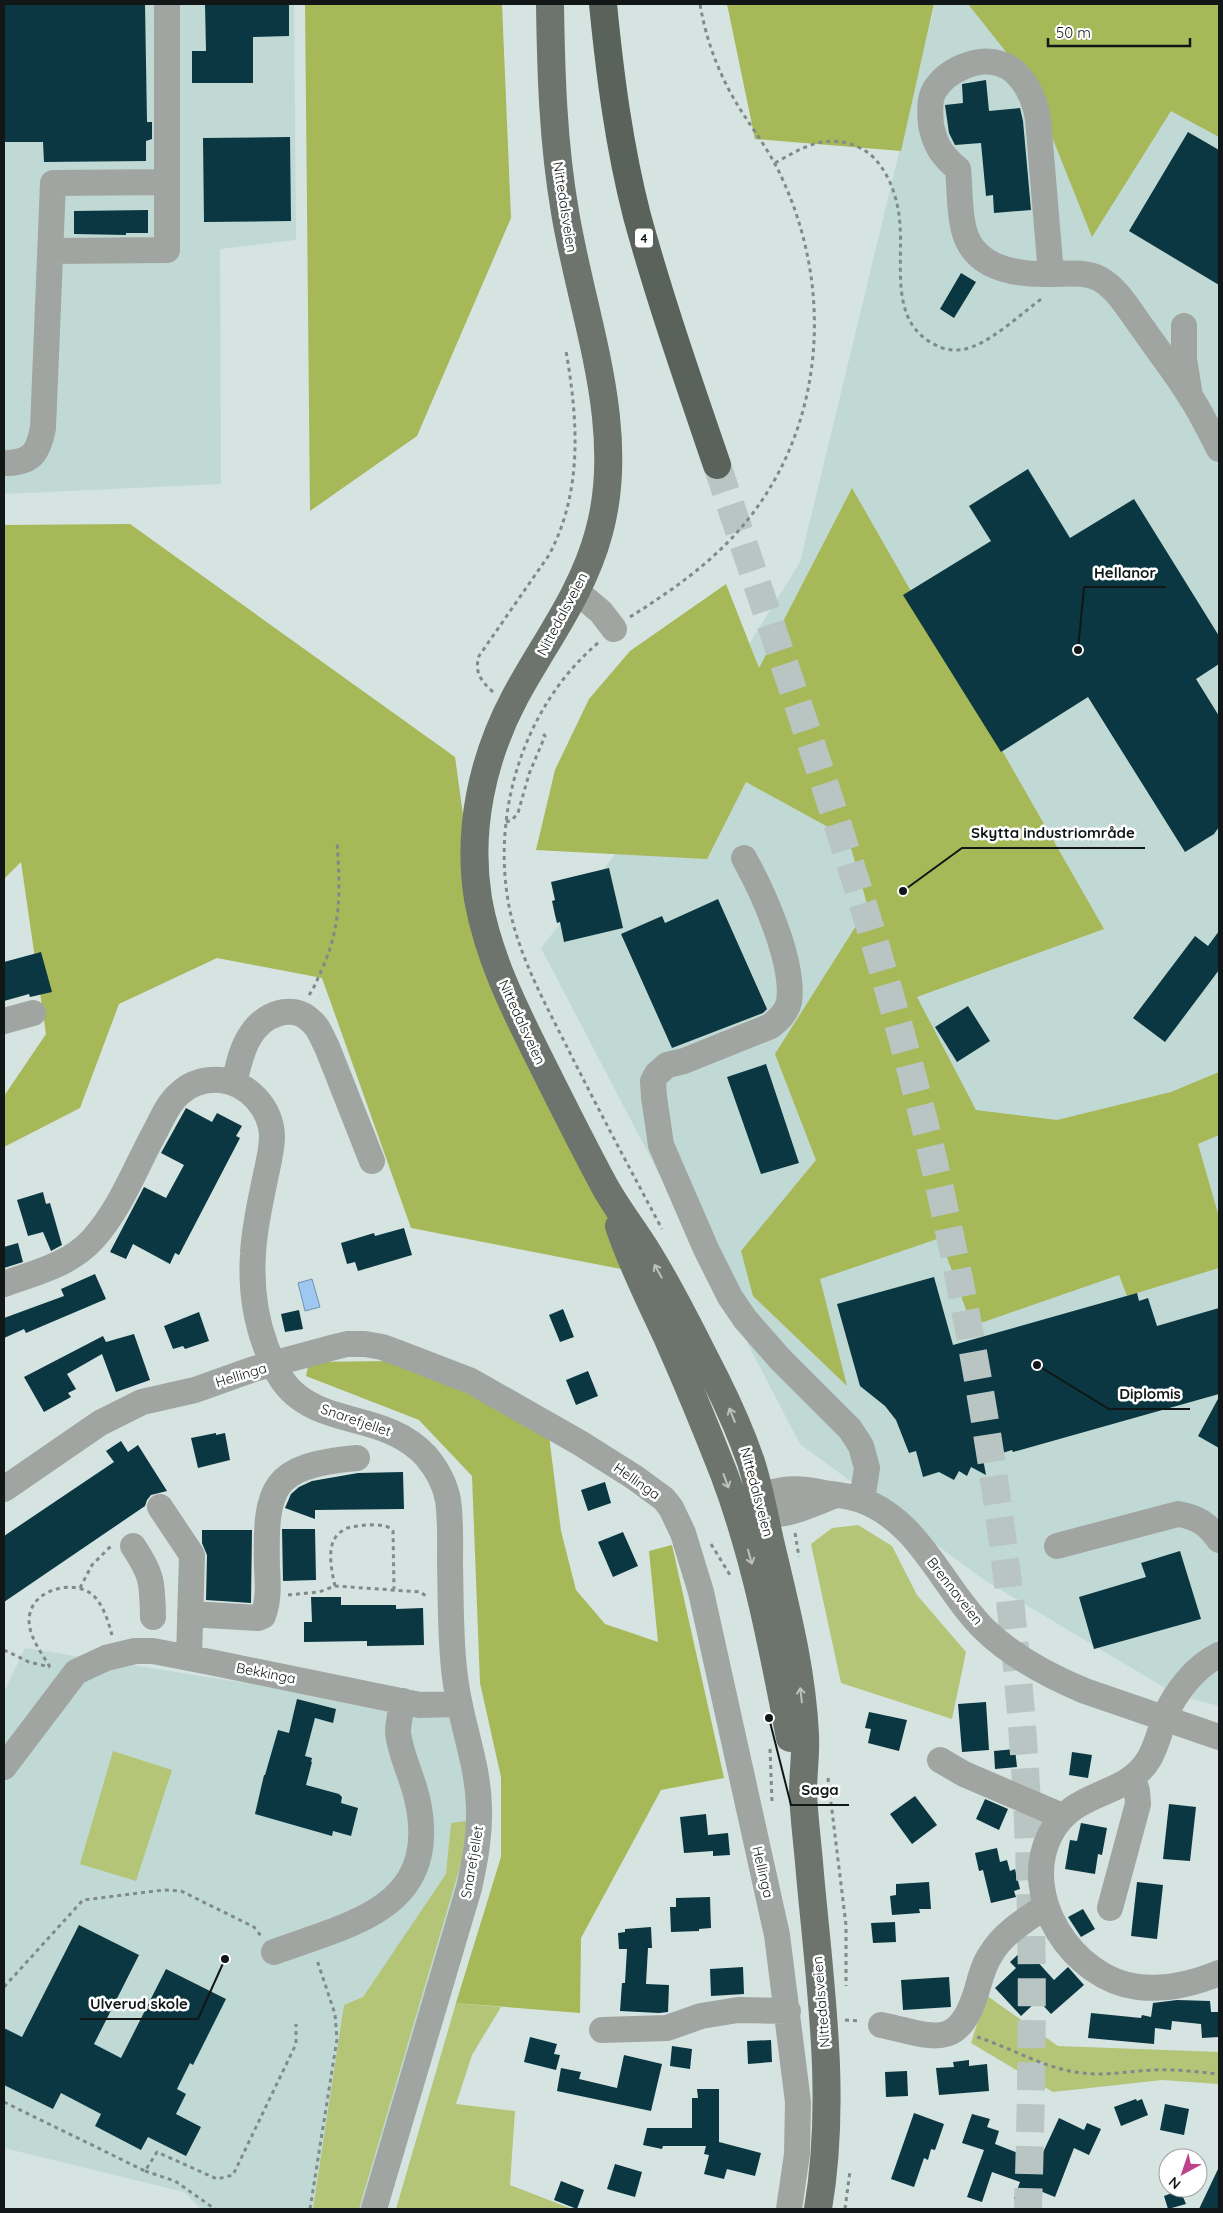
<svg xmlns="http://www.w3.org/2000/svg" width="1223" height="2213" font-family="Quicksand,sans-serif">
  <rect width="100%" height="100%" fill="#d5e4e1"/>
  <path fill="#c1d9d4" d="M4,4H294L296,240L220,249L221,484L4,494Z
    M935,4H1028L1219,77V1706L1177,1695L984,1580L800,1444L541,948L632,833L800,562Z
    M25,1648L453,1716L476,1840L377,2209H201L184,2192L4,2148V1692Z"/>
  <path fill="#b5c577" d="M858,1525L892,1546L917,1595L966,1652L952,1719L841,1683L811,1544L832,1528Z
    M113,1751L172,1770L136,1881L80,1864Z
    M466,1821L467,1843L359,2209H313L344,2005L363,1997L446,1874L451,1823Z
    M986,1995L1058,2046L1219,2052V2084L1162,2080L1053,2092L971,2043Z
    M456,2003L501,2007L472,2055L456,2104L515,2111L510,2185L572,2209H396Z"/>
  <path fill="#a6b858" d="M305,4H502L511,218L417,436L310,511Z
    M727,4H934L901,151L755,139Z
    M968,4H1219V137L1171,111L1092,237L1030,82Z
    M852,488L1104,929L917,997L976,1110L1057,1120L1171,1092L1219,1072V1135L1198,1144L1219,1217V1268L1127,1296L1119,1275L972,1326L940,1238L820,1279L847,1386L753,1296L741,1251L816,1160L775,1054L868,907L848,838L746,782L707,859L536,850L555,770L589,699L630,651L726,584L759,668Z
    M130,524L455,757L468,851L496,966L662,1277L411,1228L322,978L217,958L119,1004L80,1108L4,1147V1096L46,1034L21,862L4,879V525Z
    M391,1361L476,1395L549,1436L561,1531L576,1590L605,1624L658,1642L649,1551L672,1545L724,1778L661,1790L581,1938L580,2013L456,2003L501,1857V1777L480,1683L472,1476L419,1420L306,1376L309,1362Z"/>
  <path fill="#9ec7f1" stroke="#7492af" d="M312,1279L320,1307L305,1311L298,1283Z"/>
  <path fill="#0a3741" d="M4,4H145L147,122H152V139L146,141V161L44,162L43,142H4Z
    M205,4H289V36L253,37V83H192V51H206Z
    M986,80L989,111L1020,108L1023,121L1031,210L994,213L993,195L986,196L981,143L955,145L949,133L945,105L963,103L962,84Z
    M1188,132L1219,150V285L1129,231Z
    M290,137L291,221L204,222L203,138Z
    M148,210V233H126V235L74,234V211Z
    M961,273L976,282L954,318L940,309Z
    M1028,469L1070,538L1134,499L1219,636V664L1196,679L1219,716V827L1214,834L1185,852L1088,697L1001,752L903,595L991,541L969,506Z
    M609,868L623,928L564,942L560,922L557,923L555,915L552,901L555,900L551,882Z
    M718,899L767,1009L763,1013L672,1048L621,934L662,916L665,923Z
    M1219,931V970L1165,1042L1133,1018L1195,936L1208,946Z
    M41,952L52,992L30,997L29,994L4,1001V962Z
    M968,1006L990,1041L957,1062L935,1027Z
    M766,1064L799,1163L761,1174L727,1077Z
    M186,1108L212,1122L217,1113L242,1126L236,1136L240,1138L179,1255L175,1253L170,1264L133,1244L126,1259L110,1252L144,1187L166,1198L184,1165L161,1153Z
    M43,1192L46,1204L50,1203L62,1245L51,1251L43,1232L28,1236L17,1200Z
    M404,1228L412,1255L358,1271L355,1262L347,1264L341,1243L374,1233L375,1236Z
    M18,1243L23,1262L4,1268V1247Z
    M95,1274L106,1299L26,1333L24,1329L4,1338V1318L64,1296L61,1289Z
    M934,1277L953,1345L1137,1293L1139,1301L1148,1298L1157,1326L1219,1308V1394L1013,1452L1012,1450L983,1459L986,1475L971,1467L967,1476L959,1471L954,1480L939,1472L923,1477L916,1451L909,1453L896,1420L885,1406L860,1386L837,1304Z
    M563,1309L574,1337L560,1342L549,1315Z
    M299,1310L303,1329L285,1332L281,1314Z
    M199,1312L209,1341L185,1349L183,1346L173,1349L164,1326Z
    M134,1334L150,1380L116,1392L102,1354L67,1374L76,1389L68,1393L71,1397L44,1412L24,1377L103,1336L106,1342Z
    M588,1371L598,1396L576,1405L566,1380Z
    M1219,1397V1448L1198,1436Z
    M216,1433V1435L225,1433L230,1460L198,1468L191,1438Z
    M121,1441L128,1452L138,1445L167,1491L151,1495L147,1500L145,1506L4,1602V1536L114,1462L106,1451Z
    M403,1472L404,1509L315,1510V1519L285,1508L291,1494L299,1487L312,1481L358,1473Z
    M605,1482L611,1503L588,1511L581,1490Z
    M282,1529H315L316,1580L283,1581Z
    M202,1530H252L251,1603L206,1600L207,1555L202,1543Z
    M623,1532L638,1566L613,1577L598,1542Z
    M1180,1551L1201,1619L1094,1649L1079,1597L1146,1577L1141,1563Z
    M311,1597H341V1605H396V1609L423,1608L424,1645L367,1646V1641L304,1642V1622H312Z
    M297,1699L336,1709L333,1723L315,1718L305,1756L312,1758L311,1762H312L306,1785L339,1794L342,1797L341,1803L358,1808L351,1836L333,1831L332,1836L255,1814L264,1775H265L278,1730L289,1733Z
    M986,1702L989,1750L962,1752L958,1704Z
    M869,1712L907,1720L899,1751L868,1743L871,1729L865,1728Z
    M1015,1749L1017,1767L995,1769L994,1751Z
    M1072,1752L1092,1755L1088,1778L1069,1775Z
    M915,1796L937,1825L912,1844L890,1814Z
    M985,1799L1008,1809L999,1830L976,1819Z
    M1169,1804L1196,1807L1190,1861L1163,1859Z
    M706,1814L708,1835L728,1833L730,1855L713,1856V1851L684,1853L680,1817Z
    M1081,1823L1107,1828L1102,1855L1098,1854L1095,1874L1065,1869L1070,1840L1077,1841Z
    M997,1848L1000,1862L1007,1860L1010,1871L1015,1869L1020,1889L1014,1891L1016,1897L991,1903L983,1870L979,1871L975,1853Z
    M929,1882L931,1909H919L920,1913L892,1915L890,1896L896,1895V1884Z
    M1137,1882L1163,1885L1157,1939L1131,1936Z
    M710,1897L711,1928L699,1929V1931L671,1932L670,1907H676V1898Z
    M1083,1909L1095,1929L1081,1937L1068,1917Z
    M895,1922L896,1942L873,1943L871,1923Z
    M79,1925L139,1955L94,2044L121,2058L166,1969L226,1999L193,2065L190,2063L177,2089L186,2094L176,2114L201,2127L186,2156L148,2137L141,2150L95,2126L101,2114L61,2093L53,2109L4,2085V2028L22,2037Z
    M651,1927L652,1948H648L646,1984L669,1985L668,2012L659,2013L620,2011L622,1983H625L627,1949H619L618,1933L625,1932V1929Z
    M1025,1948L1054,1980L1068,1967L1084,1985L1051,2014L1038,2000L1021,2016L995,1988L1016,1968L1010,1962Z
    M743,1967L744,1994L711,1996L710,1969Z
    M949,1977L951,2007L903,2010L901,1980Z
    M1177,2000L1210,2001L1211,2012H1219V2037L1202,2038L1201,2024L1172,2021L1171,2030L1155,2028L1154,2044L1088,2038L1091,2013L1141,2018L1142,2015L1151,2017L1153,2003Z
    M530,2037L557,2044L554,2054L560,2055L556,2070L524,2062Z
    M771,2040L772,2062L748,2064L747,2041Z
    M672,2046L692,2049L690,2069L670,2066Z
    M624,2055L662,2064L651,2111L557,2091L561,2068L581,2072L579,2079L617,2088Z
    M969,2060V2066L987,2064L989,2091L939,2095L936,2068L954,2067L953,2062Z
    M907,2071L908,2096L886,2097L885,2072Z
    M697,2089H719V2142L761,2153L755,2176L727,2169L724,2179L704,2174L709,2155L704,2154L706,2146H663L662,2149L643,2145L647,2128H692V2098H698Z
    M1136,2099L1137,2101L1142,2099L1148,2115L1121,2126L1114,2107Z
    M1165,2104L1189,2109L1184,2135L1160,2130Z
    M914,2113L944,2124L935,2150L931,2149L928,2160L924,2158L914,2187L891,2179Z
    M972,2114L990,2119L987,2127L999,2131L995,2144L1039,2161L1059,2118L1084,2130L1087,2123L1101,2129L1089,2155L1074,2148L1055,2197L1040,2191L1034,2207L1014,2199L1020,2182L992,2172L982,2202L967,2197L984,2150L962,2143Z
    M615,2164L642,2172L635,2197L607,2189Z
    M1219,2167V2209H1199Z
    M561,2181L584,2190L577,2209L554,2200Z
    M1180,2190L1186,2204L1168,2209L1164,2196Z"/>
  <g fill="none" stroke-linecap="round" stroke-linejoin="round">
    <path stroke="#b8c5c3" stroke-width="28" stroke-dasharray="28 14" stroke-linecap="butt" d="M717,465C796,703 884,940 939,1185C986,1394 1018,1609 1028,1824C1034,1952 1032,2081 1028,2209"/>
    <path stroke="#808b89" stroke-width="3" stroke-dasharray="4 4" stroke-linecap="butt" d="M775,163C803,147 828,132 860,148C873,154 881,165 888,178C895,193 899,208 900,225C903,265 890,320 932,343C945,351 958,352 972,347C996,338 1023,312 1044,297
      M630,617C665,595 700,571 729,541C823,444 838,297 781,176C770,152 754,131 740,109C720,77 706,41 700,4
      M598,643C524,706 491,812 509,906C519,957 545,1003 568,1049C598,1109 630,1169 662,1229
      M493,692C481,681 474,672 479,656L549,555C583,491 578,420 566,351
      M506,822L512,820L518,813L529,774L545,736L542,733
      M309,995C315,987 318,977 323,967C342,923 340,888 337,841
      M795,1533L799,1557
      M711,1544L730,1575
      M335,1586C332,1573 327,1550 335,1538C338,1533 345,1528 351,1527C361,1525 388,1522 393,1531L394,1589
      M80,1588L92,1565L111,1546
      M288,1595L319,1592L335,1586L421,1592L428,1598
      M4,1650L29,1662L50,1667
      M50,1667C41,1652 25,1632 30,1613C36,1588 76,1579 94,1596C104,1607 108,1621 112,1635
      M770,1749L772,1801
      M828,1778L846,1925V1986
      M4,1987L83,1900L164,1890L181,1891L254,1927L261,1936
      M845,2020L861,2021
      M977,2037C1012,2048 1045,2069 1082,2073C1106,2076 1130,2071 1154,2070C1175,2069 1198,2072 1219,2074
      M4,2102L145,2171L157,2152L217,2179L233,2175L296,2044V2024
      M145,2171L175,2181L215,2209
      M310,2209L337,2039L335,2014L317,1960
      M845,2209L850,2171"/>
    <path stroke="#a1a5a1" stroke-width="26" d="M51,251L167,250V4
      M1051,274L1038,119C1035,98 1022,71 1001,64C978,56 946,70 934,91C929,100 930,114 931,125C935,145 942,156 958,169C960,189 959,211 964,230C974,269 1016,275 1051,274C1066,274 1085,271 1100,279C1119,290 1131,313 1144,330C1159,352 1176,373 1190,396C1201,413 1210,431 1219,449
      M1184,326V359L1189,390
      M4,463C31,463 38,454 43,428L53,183L167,182
      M576,591L601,612L614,629
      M744,858C763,892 795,963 789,1002C787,1012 778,1020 771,1026L684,1061L667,1065L657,1074L653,1081L654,1097L661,1145L706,1249L730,1297L745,1319L780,1359L850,1429L861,1446L867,1468L862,1500
      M4,1021L33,1013
      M234,1083C238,1067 241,1050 250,1036C262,1015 292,1002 311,1021C319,1027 322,1038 327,1047L372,1161
      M4,1284C34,1273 70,1265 93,1239C121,1208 136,1166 156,1130C162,1118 169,1102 180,1093C191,1083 206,1079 221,1080C248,1083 271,1108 272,1136C272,1150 268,1165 265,1179C260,1204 254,1229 253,1254C251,1285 255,1318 266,1347C273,1365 281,1383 296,1395C333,1426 388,1415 426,1456C436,1468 445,1484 448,1500C451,1521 450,1543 450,1564C451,1601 450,1640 455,1677C460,1721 478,1762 479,1807C480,1835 475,1861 469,1888L374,2209
      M4,1489L100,1423L142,1402L195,1390L254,1369L331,1348L347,1344H365L382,1347L401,1354L471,1381L580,1443L634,1477L664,1499L671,1508L683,1533L701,1592L777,1935L798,2102L797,2154L789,2209
      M160,1507L192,1555L189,1658
      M742,1507C769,1488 793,1486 824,1493C837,1495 849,1496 861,1500C921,1522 942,1588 985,1630C1013,1657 1049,1676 1085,1691L1219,1737
      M743,1512C782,1520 800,1509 836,1495
      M133,1546C153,1576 152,1582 153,1617
      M1057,1546L1178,1514C1197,1517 1208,1524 1219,1540
      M190,1614L258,1618L263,1616C269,1600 268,1584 267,1567C265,1485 272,1466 357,1458
      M1219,1655C1195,1667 1176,1691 1165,1716C1160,1731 1157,1745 1149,1759C1125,1799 1074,1788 1050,1835C1019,1897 1073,1979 1138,1987C1165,1990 1195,1983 1219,1973
      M940,1760L964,1774L1062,1816
      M4,1767L76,1672L106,1658L135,1651H153L210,1662L420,1705L458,1704
      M1110,1908L1138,1804L1137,1791L1133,1778
      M274,1952C354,1923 442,1907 417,1798C412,1776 400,1754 398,1732C398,1722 401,1711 403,1701
      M881,2025C931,2035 957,2053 976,1993C980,1980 983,1965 991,1954C1003,1933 1027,1919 1046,1906
      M602,2030L667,2028L701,2016L738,2010L788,2011"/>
    <path stroke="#6c746d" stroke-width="28" d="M550,4C551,73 553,143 565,212C582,316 628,427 599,532C583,593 544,643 515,697C482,759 467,830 478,899C489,961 518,1016 546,1072C565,1110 584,1148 604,1185C617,1209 634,1230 648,1253C673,1293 693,1335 714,1376C728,1404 741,1433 751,1462C759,1487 764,1514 770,1541C785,1605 802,1668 805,1735C806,1754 803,1773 803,1793C804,1819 808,1847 810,1874C820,1985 837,2098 818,2209
      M619,1226C632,1265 650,1300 667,1337C687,1382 706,1428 724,1474C756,1559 773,1649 790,1738"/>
    <path stroke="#59625b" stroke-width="28" d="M603,4C610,75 619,146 637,216C660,300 689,383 717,465"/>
  </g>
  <defs><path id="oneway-shaft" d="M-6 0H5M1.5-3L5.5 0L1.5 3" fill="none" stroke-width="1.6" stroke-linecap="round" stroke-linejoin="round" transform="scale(1.25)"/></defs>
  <g stroke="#bdc0bd">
    <use href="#oneway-shaft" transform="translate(658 1271) rotate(-119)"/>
    <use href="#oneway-shaft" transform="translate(732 1415) rotate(-112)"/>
    <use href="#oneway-shaft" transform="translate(726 1481) rotate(70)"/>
    <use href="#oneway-shaft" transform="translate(750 1557) rotate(74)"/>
    <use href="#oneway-shaft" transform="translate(801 1695) rotate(-97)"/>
  </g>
  <g text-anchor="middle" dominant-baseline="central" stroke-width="5" stroke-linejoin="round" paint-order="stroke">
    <rect fill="#fff" stroke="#585c5c" stroke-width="1" x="635" y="228.5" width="18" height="19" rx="4"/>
    <g font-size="12" font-weight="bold" fill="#111616">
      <text x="644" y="238">4</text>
    </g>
    <g font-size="14" fill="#111616" stroke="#fff">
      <text transform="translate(565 207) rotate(81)">Nittedalsveien</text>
      <text transform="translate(562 614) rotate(-62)">Nittedalsveien</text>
      <text transform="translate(522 1022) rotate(65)">Nittedalsveien</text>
      <text transform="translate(241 1375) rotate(-17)">Hellinga</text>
      <text transform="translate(356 1420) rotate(19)">Snarefjellet</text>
      <text transform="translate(637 1481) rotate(35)">Hellinga</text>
      <text transform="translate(757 1492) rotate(75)">Nittedalsveien</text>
      <text transform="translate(955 1591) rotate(52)">Brennaveien</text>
      <text transform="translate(266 1673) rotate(11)">Bekkinga</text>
      <text transform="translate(472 1862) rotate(-80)">Snarefjellet</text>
      <text transform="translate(763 1872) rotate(77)">Hellinga</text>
      <text transform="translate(821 2002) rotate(-95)">Nittedalsveien</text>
    </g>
  </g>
  <path fill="none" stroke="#111616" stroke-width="2" d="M1078 650L1084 587H1166M903 891L962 848H1145M1037 1365L1109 1409H1190M769 1718L791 1805H849M225 1959L198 2019H80"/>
  <g fill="#111616" stroke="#fff" stroke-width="2">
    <circle cx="1078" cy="650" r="5"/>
    <circle cx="903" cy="891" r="5"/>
    <circle cx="1037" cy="1365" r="5"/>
    <circle cx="769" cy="1718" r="5"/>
    <circle cx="225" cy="1959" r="5"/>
  </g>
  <g font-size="15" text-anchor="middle" font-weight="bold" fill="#111616" stroke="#fff" stroke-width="5" stroke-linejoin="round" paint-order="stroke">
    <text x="1125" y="578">Hellanor</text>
    <text x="1053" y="838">Skytta industriområde</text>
    <text x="1150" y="1399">Diplomis</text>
    <text x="820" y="1795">Saga</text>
    <text x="139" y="2009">Ulverud skole</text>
  </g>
  <rect width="1223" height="2213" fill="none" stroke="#111616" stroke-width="10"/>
  <g transform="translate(1183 2173) rotate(220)"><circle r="24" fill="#ffffff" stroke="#a0a2a2"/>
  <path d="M0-4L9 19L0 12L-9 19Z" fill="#bf418d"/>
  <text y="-8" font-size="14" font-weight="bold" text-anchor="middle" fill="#111616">N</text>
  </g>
  <path d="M1048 38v8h142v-8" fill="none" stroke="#111616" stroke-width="2.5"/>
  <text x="1056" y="38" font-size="15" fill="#111616" stroke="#ffffff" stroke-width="4" paint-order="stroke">50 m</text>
</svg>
